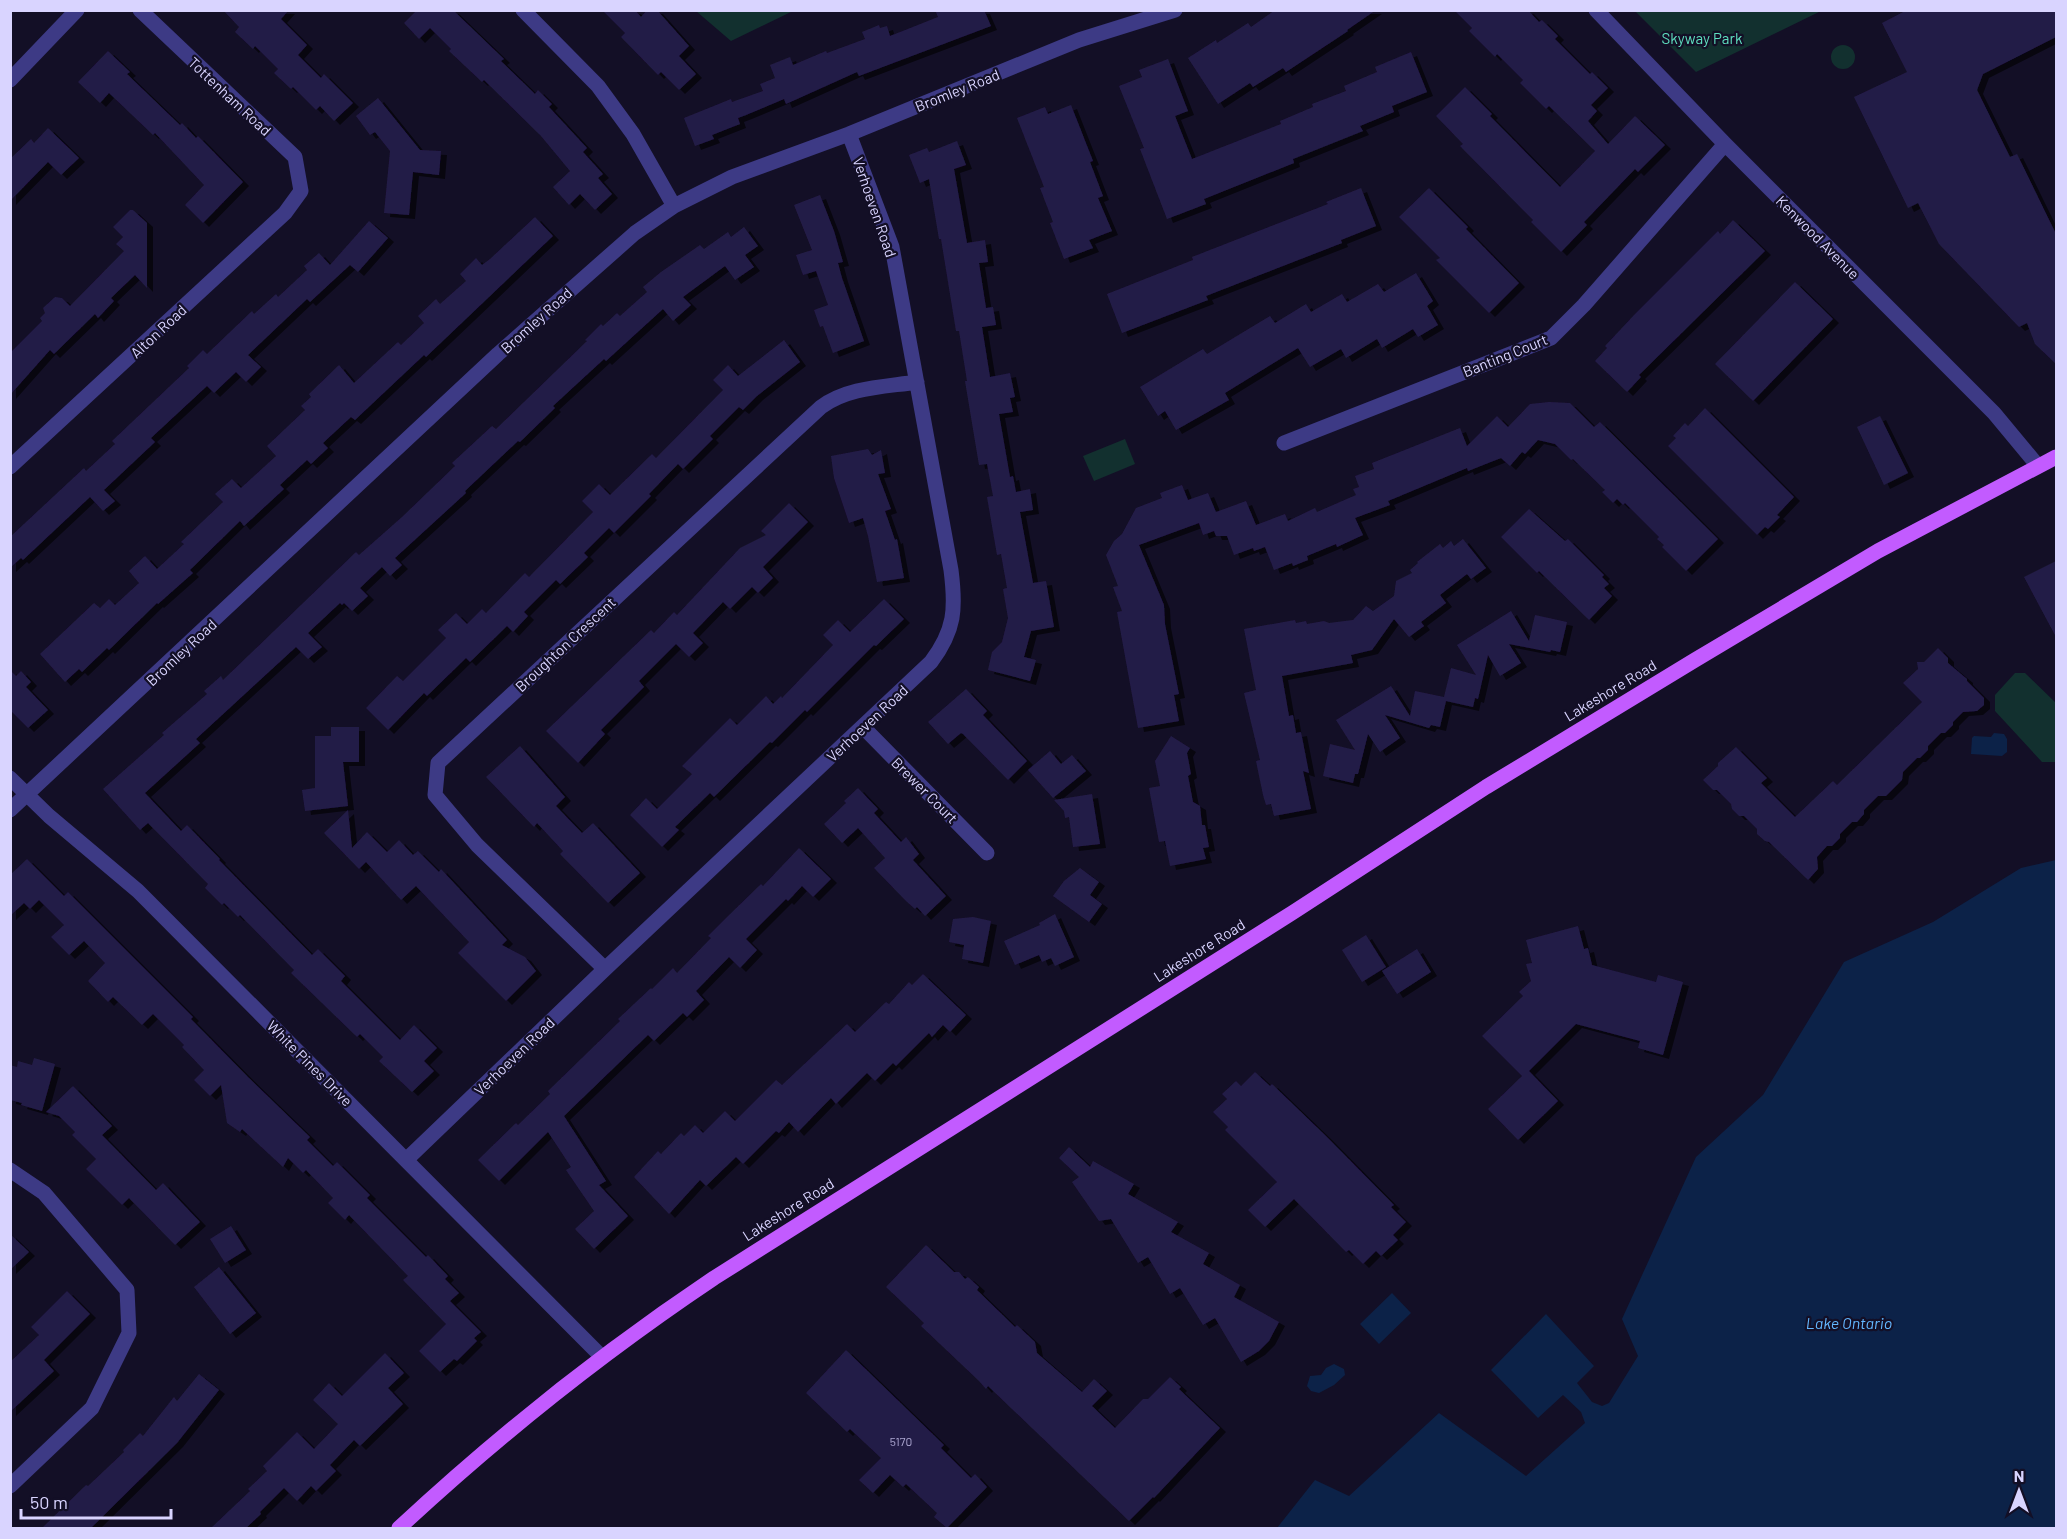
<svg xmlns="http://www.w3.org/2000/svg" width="2067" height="1539" font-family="Barlow,sans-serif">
  <defs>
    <filter id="shadow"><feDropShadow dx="6" dy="4" stdDeviation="0" flood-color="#0009"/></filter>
  </defs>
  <rect width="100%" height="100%" fill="#130f26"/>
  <path fill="#12302f" d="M696,11H793L731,41Z
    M1635,11H1821L1696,72Z
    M1831 57a12 12 0 1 1 24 0a12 12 0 1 1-24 0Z
    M1125,439L1135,464L1094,481L1083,456Z
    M2015,673H2025L2056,703V762H2042L1995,711V695Z"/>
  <path fill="#0c2248" d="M1994,733L2004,734L2007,739V752L2002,756L1971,754L1972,738L1974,736L1991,737Z
    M2056,860V1528H1277L1315,1480L1349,1496L1439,1413L1526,1476L1585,1423L1581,1412L1563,1395L1538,1418L1491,1370L1546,1314L1594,1366L1577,1383L1592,1402L1602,1406L1609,1403L1638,1356L1622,1319L1696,1157L1763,1095L1844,962L1933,922L2021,868Z
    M1392,1293L1411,1313L1379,1344L1360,1324Z
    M1334,1364L1344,1369L1345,1375L1334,1385L1319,1393L1311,1391L1307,1386L1310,1376L1321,1375L1326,1368Z"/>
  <path fill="#241b47" filter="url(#shadow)" d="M223,10H289L281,19L307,45L298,55L321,78L324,74L353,103L334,121L320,106L316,110L293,87L291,89L274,73L278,69L255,46L253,49L235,32L239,27Z
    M413,10H453L504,59L501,61L535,94L538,90L552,104L549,107L587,148L583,152L603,174L598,178L612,194L595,210L580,194L569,205L553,187L570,171L541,136L484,80L482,82L449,51L451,49L430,28L419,39L404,23L415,12Z
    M602,10H635L641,17L647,10H657L689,46L679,56L696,74L679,90L661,72L658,75L621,37L625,33Z
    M935,10H984L991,26L859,76L857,72L786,104L784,99L746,115L738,118L740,124L712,135L714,139L695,146L684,118L731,99L732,102L763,91L760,84L775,78L770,65L790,57L793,65L826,51L827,53L865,39L862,32L879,25L880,28L887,26L890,36L938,17Z
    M1275,10H1376L1347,30L1348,31L1286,72L1283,68L1253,87L1250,83L1218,104L1188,58L1216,40L1217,43L1248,23L1251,27Z
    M1454,10H1528L1539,22L1542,20L1558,36L1555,39L1590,74L1592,72L1608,88L1591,105L1597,111L1588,121L1608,144L1635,116L1665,145L1638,172L1635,169L1584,222L1587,225L1561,252L1531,222L1533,220L1460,146L1463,144L1436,116L1465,87L1492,114L1490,116L1560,187L1595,151L1549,106L1546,109L1520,83L1523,80L1497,54L1495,57L1469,31L1472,28Z
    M1907,10H2056V37L1983,74L1977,90L2010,157L2017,154L2056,234V364L2035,344L2027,323L2019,327L1939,244L1918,203L1908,208L1854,97L1907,72L1882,23Z
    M108,51L130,72L127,74L180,125L182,123L196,138L198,136L243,182L203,223L185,205L204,185L155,133L153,135L109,93L100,103L78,82Z
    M1411,52L1427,92L1392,106L1394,112L1360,126L1363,131L1293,159L1294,163L1204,199L1206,204L1167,219L1140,149L1144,148L1119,86L1142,77L1139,70L1168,59L1188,111L1175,116L1192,159L1281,124L1280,121L1313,107L1312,104L1346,91L1344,86L1377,72L1375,67Z
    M378,98L420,150L441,151L439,175L413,172L409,215L384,213L390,151L375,132L370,135L356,116Z
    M1071,105L1093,161L1090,162L1103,196L1098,198L1112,231L1089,240L1093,248L1064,259L1050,223L1053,222L1040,188L1044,187L1017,118L1045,107L1048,114Z
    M48,128L79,158L61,175L48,162L10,201V159L31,139L34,143Z
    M957,141L966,165L954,169L967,243L985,240L988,262L979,263L986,308L993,307L996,325L982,327L990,377L1010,373L1015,397L1010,398L1013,412L999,414L1010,477L1013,476L1016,492L1030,489L1033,510L1020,512L1033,583L1046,581L1054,627L1031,631L1024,657L1036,660L1030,681L988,670L992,652L1002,642L1008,618L1003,589L1007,588L1001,554L997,555L987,497L993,496L987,464L979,465L965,381H967L959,331H956L941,239H939L929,179L920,183L909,155L927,148L929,152Z
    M1361,188L1376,226L1341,240L1342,243L1206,296L1208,300L1122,333L1107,294L1193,260L1192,257L1328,204L1326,202Z
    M1429,188L1468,227L1466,229L1519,283L1489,313L1436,260L1440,258L1399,217Z
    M820,195L834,231L843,262L838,263L842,278L864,341L833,353L823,326L820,327L814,310L828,305L816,271L803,275L796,255L812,250L794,205Z
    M130,210H133L147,223V288L135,275L111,298L114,301L98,318L95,314L54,354L50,350L10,395V353L42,321L40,318L45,313L43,308L55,297L62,298L70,306L124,251L116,244L123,237L113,227Z
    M535,217L553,236L426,357L424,355L355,420L351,417L323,443L328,448L311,464L307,460L280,485L284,489L244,526L240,521L190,570L193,573L158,604L157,603L109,650L107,648L82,672L79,669L65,682L40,654L94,603L100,608L109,599L115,605L139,583L129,571L145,556L157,569L184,544L181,542L223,502L215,494L232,479L241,488L276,456L267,446L305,410L301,406L311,397L309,394L339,365L354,383L398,342L401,345L424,323L418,316L436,299L440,304L466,281L460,274L476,258L482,265L490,259Z
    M1733,220L1765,251L1639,375L1641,377L1627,392L1595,361L1607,348L1605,346L1635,314L1718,231L1720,234Z
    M369,221L388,238L358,272L350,265L310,302L307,299L248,355L261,367L246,382L236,372L214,393L207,386L151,438L155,442L104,490L115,501L103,511L90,497L23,560L21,558L10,568V537L84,468L86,471L115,444L112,441L189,368L187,366L203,350L207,354L252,311L254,314L276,294L278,297L307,270L304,266L319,253L330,265Z
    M744,227L758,246L745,255L754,267L735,280L725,266L683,297L691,305L673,321L663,309L606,361L604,359L553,406L555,408L520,442L518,441L465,491L466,493L395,558L402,565L390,576L382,567L360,588L368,596L352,611L344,603L342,605L340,603L308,633L322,647L308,659L296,647L196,739L200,743L145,793L181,831L187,825L220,859L219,860L312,955L318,949L345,976L341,981L400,1040L414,1025L437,1048L424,1061L434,1071L412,1092L379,1061L383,1057L360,1034L357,1037L291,973L294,970L240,915L238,917L224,903L222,905L205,888L208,884L148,823L140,830L103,789L164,735L162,733L207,694L204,691L221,676L223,680L356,552L359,555L402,517L455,466L452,463L492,426L496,429L587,341L585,340L601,324L603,326L617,313L620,316L647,292L643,287L661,272L700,245L704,249L728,232L731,237Z
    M1416,273L1433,301L1427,306L1438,325L1418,337L1413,329L1382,348L1377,339L1346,358L1341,349L1310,367L1298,348L1225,393L1229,400L1176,430L1165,411L1158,416L1140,387L1203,349L1207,354L1270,316L1275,323L1306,304L1311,312L1342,294L1347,302L1378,284L1384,292Z
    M1795,282L1833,319L1753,401L1715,364Z
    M784,340L800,362L757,396L743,410L739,407L710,436L713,439L683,469L678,464L649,494L651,496L614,533L609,528L584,553L588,557L560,584L556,580L524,612L528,616L513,632L507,626L470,662L466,658L427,696L424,693L388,730L366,708L397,676L403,681L446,638L438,630L456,613L467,624L482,609L486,613L525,573L529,577L593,512L582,501L599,484L610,495L652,454L656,458L723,390L713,380L728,365L738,376Z
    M1549,402L1570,403L1594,427L1600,422L1718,539L1686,571L1662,547L1664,545L1657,539L1659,537L1625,503L1623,505L1617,499L1613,503L1602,492L1605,490L1573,459L1571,460L1555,444L1538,440L1525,454L1522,452L1510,466L1501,458L1468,471L1467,468L1388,501L1390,505L1355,518L1363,535L1337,547L1336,544L1307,556L1308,560L1293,566L1292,563L1274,570L1265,547L1254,551L1253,548L1234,555L1227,536H1216L1214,531L1203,535L1199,523L1139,545L1164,605L1165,624L1179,694L1174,695L1179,721L1138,728L1117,612L1122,611L1113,587L1118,586L1106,555L1114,541L1122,534L1136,508L1162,498L1160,493L1182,485L1188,500L1208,493L1216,512L1246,501L1256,525L1285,514L1288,521L1315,508L1317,512L1356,495L1353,489L1359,487L1355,476L1374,469L1372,463L1460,428L1467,446L1497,416L1508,427L1530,404Z
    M1705,408L1794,497L1777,515L1780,517L1768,529L1765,527L1757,535L1668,446L1676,438L1673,436L1685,423L1688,426Z
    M1880,416L1908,473L1884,485L1857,427Z
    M868,449L872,455L881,450L885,473L878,474L891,509L885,511L895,540L897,539L904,578L877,582L868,536L863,518L849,523L834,478L831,456Z
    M789,503L808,522L763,567L773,578L758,593L752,587L730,609L723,602L693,633L703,643L689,657L676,644L639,681L644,687L601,730L605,734L578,763L546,731L651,630L654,633L674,612L677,615L740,548L766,535L761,531Z
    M1529,509L1565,541L1568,539L1604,575L1602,577L1609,584L1604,588L1612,596L1589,620L1539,571L1537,573L1501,537Z
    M1463,539L1486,568L1471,579L1467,574L1440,595L1446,603L1421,622L1424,626L1409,637L1394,619L1372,650L1351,655L1353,663L1282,676L1289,716L1293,715L1296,733L1301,732L1309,773L1303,771L1311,809L1274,816L1271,804L1266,805L1263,795L1256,761L1260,760L1244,693L1256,690L1244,629L1295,620L1296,623L1306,621L1307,624L1324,621L1329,623L1353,620L1366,606L1373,611L1394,596L1396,581L1412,573L1410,570L1418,563L1417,562L1440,544L1443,548L1451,541L1454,546Z
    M2056,561V637L2024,577Z
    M884,599L904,619L876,646L874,645L807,712L805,710L772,743L770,742L714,797L710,793L675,827L679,830L662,847L630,815L646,798L657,809L692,774L682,766L730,718L737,725L766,696L773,704L781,696L782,698L833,645L823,635L838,620L850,632Z
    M1511,611L1529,641L1535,615L1567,622L1560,652L1551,650L1550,652L1509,644L1521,663L1500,676L1488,655L1478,699L1475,698L1473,707L1446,701L1440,727L1431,725L1429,728L1385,715L1400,738L1380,752L1368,734L1358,774H1355L1353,783L1323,776L1330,744L1355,750L1336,720L1391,686L1410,716L1415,691L1444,697L1451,668L1476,675L1457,645Z
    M1938,648L1948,658V663L1967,679V681L1984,698V705L1977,711L1963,712L1953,722V725L1945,733H1941L1928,746V750L1920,758H1917L1903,772L1902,780L1886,796H1878L1864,810V814L1857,822H1852L1840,834V838L1832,846H1827L1817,857L1818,869L1808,880L1769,842L1765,841L1757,834V829L1744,816H1739L1732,809L1731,804L1717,790H1713L1703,780L1718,766V763L1736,747L1767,778L1761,783L1795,817L1833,781L1837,785L1922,702L1903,683L1918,669L1917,662H1924Z
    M10,670L16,676L21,671L31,682L26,687L48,710L28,728L10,710Z
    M966,689L987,711L983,715L1027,761L1008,780L963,734L961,733L948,744L928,722Z
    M331,727H359V762H343L348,806L305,811L302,790L315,788V736H331Z
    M1171,736L1190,748L1187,753L1191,774L1188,776L1193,802L1200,806L1202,825H1205L1209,847L1203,848L1206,859L1170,866L1165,841L1159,842L1149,788L1160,786L1155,761Z
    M520,746L565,797L556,806L582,833L593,823L640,873L608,903L560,854L563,851L537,823L534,827L486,777Z
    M1050,751L1061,764L1072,755L1086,771L1053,798L1028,770Z
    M858,788L878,809L874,813L901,842L906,837L919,854L913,860L946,896L925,916L917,907L915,909L906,901L874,868L885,858L858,828L842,843L824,824L846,803L844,801Z
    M1092,794L1100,844L1073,847L1069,817L1065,818L1064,811L1054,800Z
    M348,810L352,848L367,832L387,852L399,840L413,855L418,851L439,872L441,869L507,940L502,945L525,957L536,971L506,1001L458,953L469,942L416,886L401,900L366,862L359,869L324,833Z
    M799,848L831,879L813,897L802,886L788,901L786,899L746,939L757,950L740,968L729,957L696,991L704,1000L687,1017L683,1013L654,1041L648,1035L564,1116L606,1181L599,1185L628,1216L594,1249L575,1229L594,1211L566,1170L571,1167L548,1132L499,1181L478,1160L516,1123L518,1125L550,1094L548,1091L620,1021L618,1019L651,988L652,989L673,968L677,973L711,938L708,936L725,919L761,884L763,886Z
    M27,859L64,896L68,892L193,1017L191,1019L248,1077L310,1137L307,1140L333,1166L337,1162L370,1195L367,1198L426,1257L428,1255L448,1276L445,1279L459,1293L450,1301L481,1332L474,1338L477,1341L457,1361L454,1359L440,1372L419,1351L446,1324L403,1280L408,1276L349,1215L345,1220L328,1203L333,1198L306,1170L303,1173L288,1158L283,1167L242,1129L240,1132L227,1123L221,1085L210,1096L194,1080L204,1070L182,1047L184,1045L153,1014L142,1025L113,997L108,1002L88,981L105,963L84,941L69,955L51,937L64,925L39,900L30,909L24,903L10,916V875Z
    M1080,868L1099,882L1090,895L1102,904L1089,922L1053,896L1064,881Z
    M1055,914L1074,957L1055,966L1051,958L1042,962L1039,955L1015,965L1004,941L1040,925L1039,923Z
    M973,917L991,921L983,963L962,959L964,945L949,942L953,919Z
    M1578,926L1584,949L1588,948L1592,965L1656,982L1658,975L1683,982L1663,1055L1638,1048L1640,1041L1576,1024L1529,1071L1558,1101L1518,1140L1488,1109L1522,1076L1482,1036L1523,996L1519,992L1531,981L1526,964L1532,963L1526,940Z
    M1366,935L1386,967L1362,982L1342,950Z
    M1417,949L1431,972L1397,994L1382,971Z
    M923,974L966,1015L950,1032L943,1025L932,1037L929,1033L896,1066L893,1063L875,1081L867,1073L836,1104L831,1098L798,1132L789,1122L779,1133L776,1131L743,1164L736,1157L706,1186L700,1180L669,1214L634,1177L658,1151L661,1154L681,1133L684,1136L695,1125L703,1133L725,1111L735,1121L776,1080L782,1085L847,1024L855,1032L886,1002L889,1004L909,982L912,985Z
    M34,1058L55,1064L42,1111L21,1105L22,1103L10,1100V1065L17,1067L18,1061L32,1065Z
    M1255,1072L1270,1086L1272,1084L1326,1136L1394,1205L1391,1207L1406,1222L1393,1235L1398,1240L1381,1256L1376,1251L1363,1264L1349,1250L1346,1252L1294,1199L1265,1227L1248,1210L1277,1182L1225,1130L1228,1127L1213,1112L1227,1099L1222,1094L1236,1081L1241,1086Z
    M73,1086L112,1126L102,1135L156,1190L163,1183L200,1222L175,1245L129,1198L122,1205L86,1169L96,1159L72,1135L75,1132L59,1116L46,1112Z
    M1069,1147L1090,1167L1093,1161L1134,1184L1128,1194L1178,1222L1171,1232L1209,1253L1203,1264L1240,1285L1234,1297L1279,1322L1269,1341L1259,1351L1241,1362L1215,1318L1203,1325L1180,1288L1170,1294L1148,1257L1138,1263L1111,1219L1099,1221L1072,1182L1079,1177L1059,1158Z
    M231,1226L246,1250L225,1263L210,1239Z
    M10,1234L29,1252L10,1270Z
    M926,1245L954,1272H959L965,1279L968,1277L979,1287L977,1290L1015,1327L1017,1325L1035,1342L1037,1353L1082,1392L1094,1379L1107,1391L1092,1406L1115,1428L1143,1399H1148L1170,1377L1181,1387L1179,1389L1220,1428L1154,1498L1153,1497L1129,1521L988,1386L986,1389L979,1381L921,1326L924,1323L886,1287Z
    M219,1267L256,1313L230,1334L194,1287Z
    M67,1291L90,1314L44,1360L54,1371L10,1412V1362L39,1335L31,1327Z
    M846,1350L944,1445L941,1448L971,1478L975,1474L987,1487L947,1528L934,1517L937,1513L906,1484L903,1487L890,1475L873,1493L859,1480L881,1458L850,1429L847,1432L806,1393Z
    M385,1353L404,1373L388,1388L403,1404L360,1446L354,1440L330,1465L336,1471L316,1491L311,1486L297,1501L284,1488L260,1512L261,1514L246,1528H211L250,1491L248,1489L267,1471L263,1466L297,1432L314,1449L338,1424L313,1400L329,1383L342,1396Z
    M199,1374L219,1390L177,1443L91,1528H42L86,1485L88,1486L124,1452L123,1450L140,1433L143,1436L174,1397L177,1401Z"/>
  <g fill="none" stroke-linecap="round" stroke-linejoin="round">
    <path stroke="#3d3a85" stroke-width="15" d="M523,10L598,86L633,134L674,206
      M1596,10L1725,144L1994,413L2038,466
      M10,80L77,10
      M1284,443L1551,338L1584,305L1725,144
      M10,467L285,213L301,191L295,157L140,10
      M863,727L987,853
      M10,778L49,816L138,891L602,1357
      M10,810L498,354L635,233L674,206L732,177L849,134L1079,40L1175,10
      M605,969L477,845L435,795L438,763L821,407C848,387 884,387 917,382
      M406,1160L605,969L931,662C955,630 956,609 951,570L892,247L849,134
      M10,1170L44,1193L127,1290L129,1333L92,1408L10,1486"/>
    <path stroke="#c25bff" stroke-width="15" d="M399,1528C498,1436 602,1353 714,1278L1292,913L1486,787L1695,660L1878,551L2056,457"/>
  </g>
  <g text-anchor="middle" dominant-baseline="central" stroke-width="4.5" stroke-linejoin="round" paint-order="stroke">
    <g font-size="12" fill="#aca6d1">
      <text x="901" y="1441">5170</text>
    </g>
    <g font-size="15" fill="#5fe0c0" stroke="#130f26">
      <text x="1702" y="38">Skyway Park</text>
    </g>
    <g font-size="15" fill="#d9d4ff" stroke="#130f26">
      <text transform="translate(957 90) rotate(-22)">Bromley Road</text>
      <text transform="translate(230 96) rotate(43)">Tottenham Road</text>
      <text transform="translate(875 207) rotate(71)">Verhoeven Road</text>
      <text transform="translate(1818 237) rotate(45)">Kenwood Avenue</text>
      <text transform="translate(536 320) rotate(-42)">Bromley Road</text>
      <text transform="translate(158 331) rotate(-43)">Alton Road</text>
      <text transform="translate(1505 355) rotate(-22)">Banting Court</text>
      <text transform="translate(565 644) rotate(-43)">Broughton Crescent</text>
      <text transform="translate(181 652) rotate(-43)">Bromley Road</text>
      <text transform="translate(1610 690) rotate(-31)">Lakeshore Road</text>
      <text transform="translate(867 723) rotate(-43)">Verhoeven Road</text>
      <text transform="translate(925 790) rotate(45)">Brewer Court</text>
      <text transform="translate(1199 950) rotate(-32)">Lakeshore Road</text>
      <text transform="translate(514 1056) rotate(-44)">Verhoeven Road</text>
      <text transform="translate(310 1063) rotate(45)">White Pines Drive</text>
      <text transform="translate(788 1209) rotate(-32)">Lakeshore Road</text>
    </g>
    <g font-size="16" font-style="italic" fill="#62b6ff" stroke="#130f26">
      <text x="1849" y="1322">Lake Ontario</text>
    </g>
  </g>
  <rect width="2067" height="1539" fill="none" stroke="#d9d4ff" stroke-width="24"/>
  <g transform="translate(2019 1491)" stroke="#130f26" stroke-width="4.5" paint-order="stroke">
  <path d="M0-4.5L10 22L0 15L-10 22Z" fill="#d9d4ff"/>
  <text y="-9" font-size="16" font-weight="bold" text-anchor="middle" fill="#d9d4ff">N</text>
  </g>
  <path d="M21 1509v9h150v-9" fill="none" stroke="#d9d4ff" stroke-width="3"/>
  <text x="30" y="1509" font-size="18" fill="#d9d4ff" stroke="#130f26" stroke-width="4.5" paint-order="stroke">50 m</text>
</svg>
